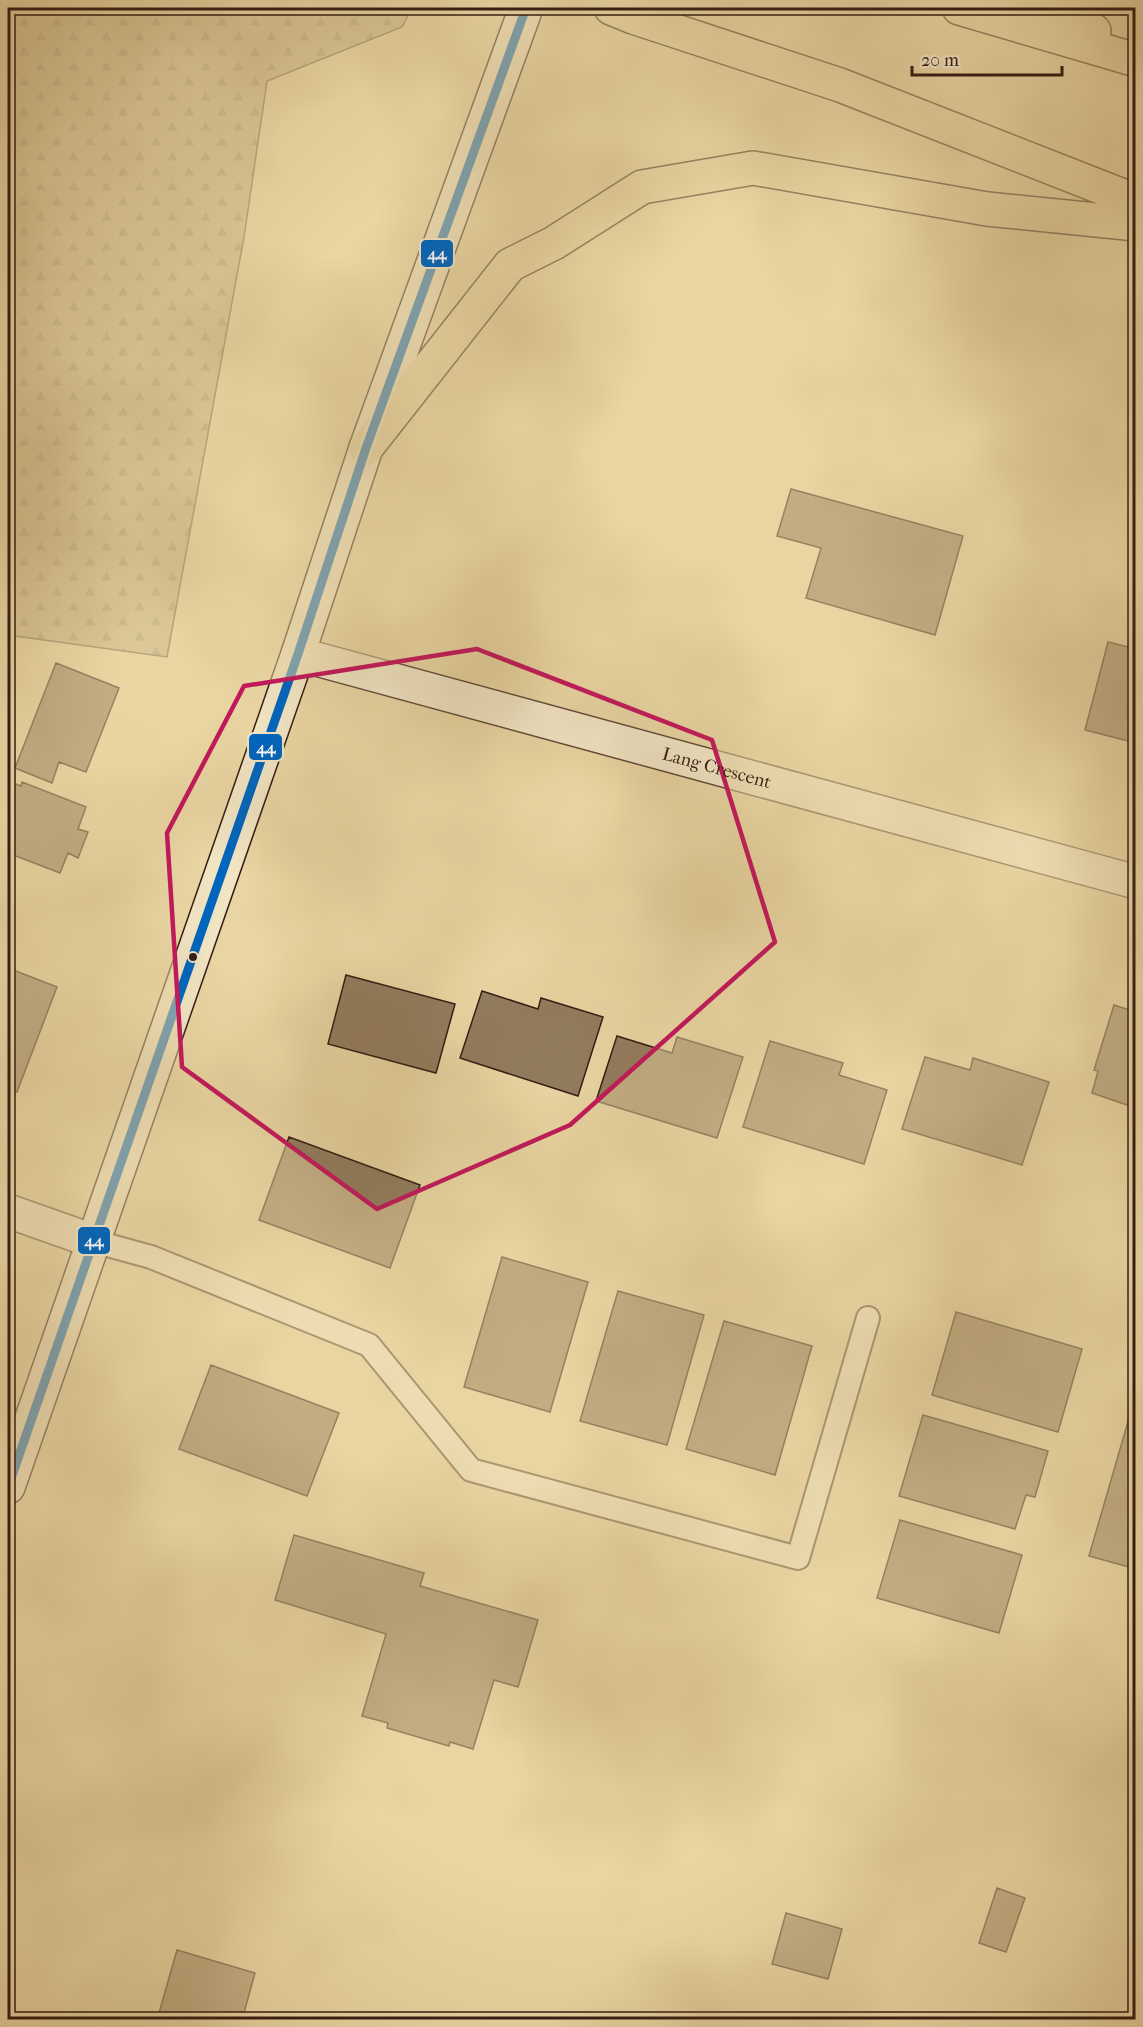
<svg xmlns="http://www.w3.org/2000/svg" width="1143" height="2027" font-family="'IM FELL French Canon',serif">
  <defs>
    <pattern id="forest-firs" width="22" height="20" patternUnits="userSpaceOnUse" patternTransform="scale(1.5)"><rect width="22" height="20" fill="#cab68b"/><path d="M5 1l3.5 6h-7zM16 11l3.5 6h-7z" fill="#ae9c77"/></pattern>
  </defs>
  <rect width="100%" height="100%" fill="#e9d5a3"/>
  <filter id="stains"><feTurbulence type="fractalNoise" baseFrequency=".00333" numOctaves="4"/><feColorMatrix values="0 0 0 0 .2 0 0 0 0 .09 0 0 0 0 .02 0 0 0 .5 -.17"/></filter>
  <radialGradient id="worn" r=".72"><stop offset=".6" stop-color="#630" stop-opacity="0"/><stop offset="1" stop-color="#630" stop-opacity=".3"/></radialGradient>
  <path fill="url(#forest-firs)" stroke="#7f694f" stroke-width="1.5" d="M8,8H412L402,27L267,81L244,237L167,657L8,635Z"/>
  <path fill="#927c5e" stroke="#341c13" stroke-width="1.5" d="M791,489L963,536L935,635L806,598L821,548L777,536Z
    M1108,642L1136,649V743L1085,730Z
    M56,663L119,688L86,772L59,762L52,783L15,768Z
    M8,781L21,786L22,782L86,807L78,829L88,832L78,858L68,853L60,873L8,853Z
    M8,968L57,987L17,1092L8,1088Z
    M346,975L455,1004L436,1073L328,1044Z
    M482,991L538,1009L541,998L603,1017L578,1096L460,1058Z
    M1114,1005L1136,1012V1082L1127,1105L1092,1093L1098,1071L1094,1070Z
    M617,1036L672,1053L677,1037L743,1057L717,1138L596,1101Z
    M770,1041L843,1063L839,1075L887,1090L864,1164L743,1127Z
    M925,1057L970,1070L973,1058L1049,1082L1022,1165L902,1129Z
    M289,1137L420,1185L390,1268L259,1220Z
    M502,1257L588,1282L550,1412L464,1387Z
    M618,1291L704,1315L667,1445L580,1421Z
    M956,1312L1082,1349L1058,1432L932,1395Z
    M724,1321L812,1346L775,1475L686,1449Z
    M211,1365L339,1413L307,1496L179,1449Z
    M1136,1394V1569L1089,1556Z
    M923,1415L1048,1451L1035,1497L1026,1495L1015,1529L899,1496Z
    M900,1520L1022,1555L999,1633L877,1598Z
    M294,1535L424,1573L420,1586L538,1620L518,1687L494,1680L473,1749L450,1742L449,1746L387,1728L388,1723L362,1716L386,1634L275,1600Z
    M997,1888L1025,1898L1006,1952L979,1943Z
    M786,1913L842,1929L828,1979L772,1964Z
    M177,1950L255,1973L242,2020H157Z"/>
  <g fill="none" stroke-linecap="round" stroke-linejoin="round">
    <defs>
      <path id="service" d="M93,1241L151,1257L369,1345L471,1470L798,1558L868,1318"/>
      <g id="minor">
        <path id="s1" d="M298,654L1136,882"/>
        <path d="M8,1211L93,1241"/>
      </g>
      <path id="secondary" d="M8,1487L298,654L366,448L526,8"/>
      <path id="motorway" d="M611,8L633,17L840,85L1136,201
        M959,8L1136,60
        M1046,8L1094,31
        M366,448L510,265L554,243L642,187L753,168L987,209L1136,224"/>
    </defs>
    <use href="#service" stroke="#614a37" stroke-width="26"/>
    <use href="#minor" stroke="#614a37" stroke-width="36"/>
    <use href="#secondary" stroke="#341c13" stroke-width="36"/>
    <use href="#motorway" stroke="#341c13" stroke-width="36"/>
    <use href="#service" stroke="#f1e4c3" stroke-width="22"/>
    <use href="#minor" stroke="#f1e4c3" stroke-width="33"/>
    <use href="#secondary" stroke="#f1e4c3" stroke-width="33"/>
    <use href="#motorway" stroke="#e9d5a3" stroke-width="33"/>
    <defs>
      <path id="bus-1" d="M8,1487L298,654L366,448L526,8"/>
    </defs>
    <use href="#bus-1" stroke="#f1e4c3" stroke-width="14"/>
    <use href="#bus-1" stroke="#0065bd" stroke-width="9"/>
  </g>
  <path d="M0 0H1143V2027H0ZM477,649L712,740L775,942L570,1125L377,1209L182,1067L167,833L244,686Z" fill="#e9d5a3" fill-opacity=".55" fill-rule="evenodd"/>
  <path fill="none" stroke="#c2185b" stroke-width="4.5" stroke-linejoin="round" d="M477,649L712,740L775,942L570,1125L377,1209L182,1067L167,833L244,686Z"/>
  <circle fill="#341c13" stroke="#f1e4c3" stroke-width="2" cx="193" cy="957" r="5"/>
  <g text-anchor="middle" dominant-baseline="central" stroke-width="5" stroke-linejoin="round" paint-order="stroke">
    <g font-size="18" fill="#341c13" stroke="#f1e4c3">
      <text stroke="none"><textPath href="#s1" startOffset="434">Lang Crescent</textPath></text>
    </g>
  </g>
  <g stroke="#f1e4c3" stroke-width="2">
    <rect x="420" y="239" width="34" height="29" rx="6" fill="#0065bd"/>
    <rect x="248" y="733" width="35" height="28" rx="6" fill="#0065bd"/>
    <rect x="77" y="1226" width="34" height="29" rx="6" fill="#0065bd"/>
  </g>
  <g font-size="16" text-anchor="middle" font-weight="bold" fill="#fff">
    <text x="437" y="259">44</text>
    <text x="266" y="753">44</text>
    <text x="94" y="1246">44</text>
  </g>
  <rect width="1143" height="2027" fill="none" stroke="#e9d5a3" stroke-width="30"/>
  <rect x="9" y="9" width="1125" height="2009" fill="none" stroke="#341c13" stroke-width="3"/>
  <rect x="15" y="15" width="1113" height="1997" fill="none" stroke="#341c13" stroke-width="1.5"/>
  <path d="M912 66v9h150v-9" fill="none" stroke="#341c13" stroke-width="3"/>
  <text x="921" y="66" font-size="18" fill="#341c13" stroke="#f1e4c3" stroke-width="4.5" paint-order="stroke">20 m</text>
  <rect width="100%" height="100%" filter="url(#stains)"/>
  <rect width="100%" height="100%" fill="url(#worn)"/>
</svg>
